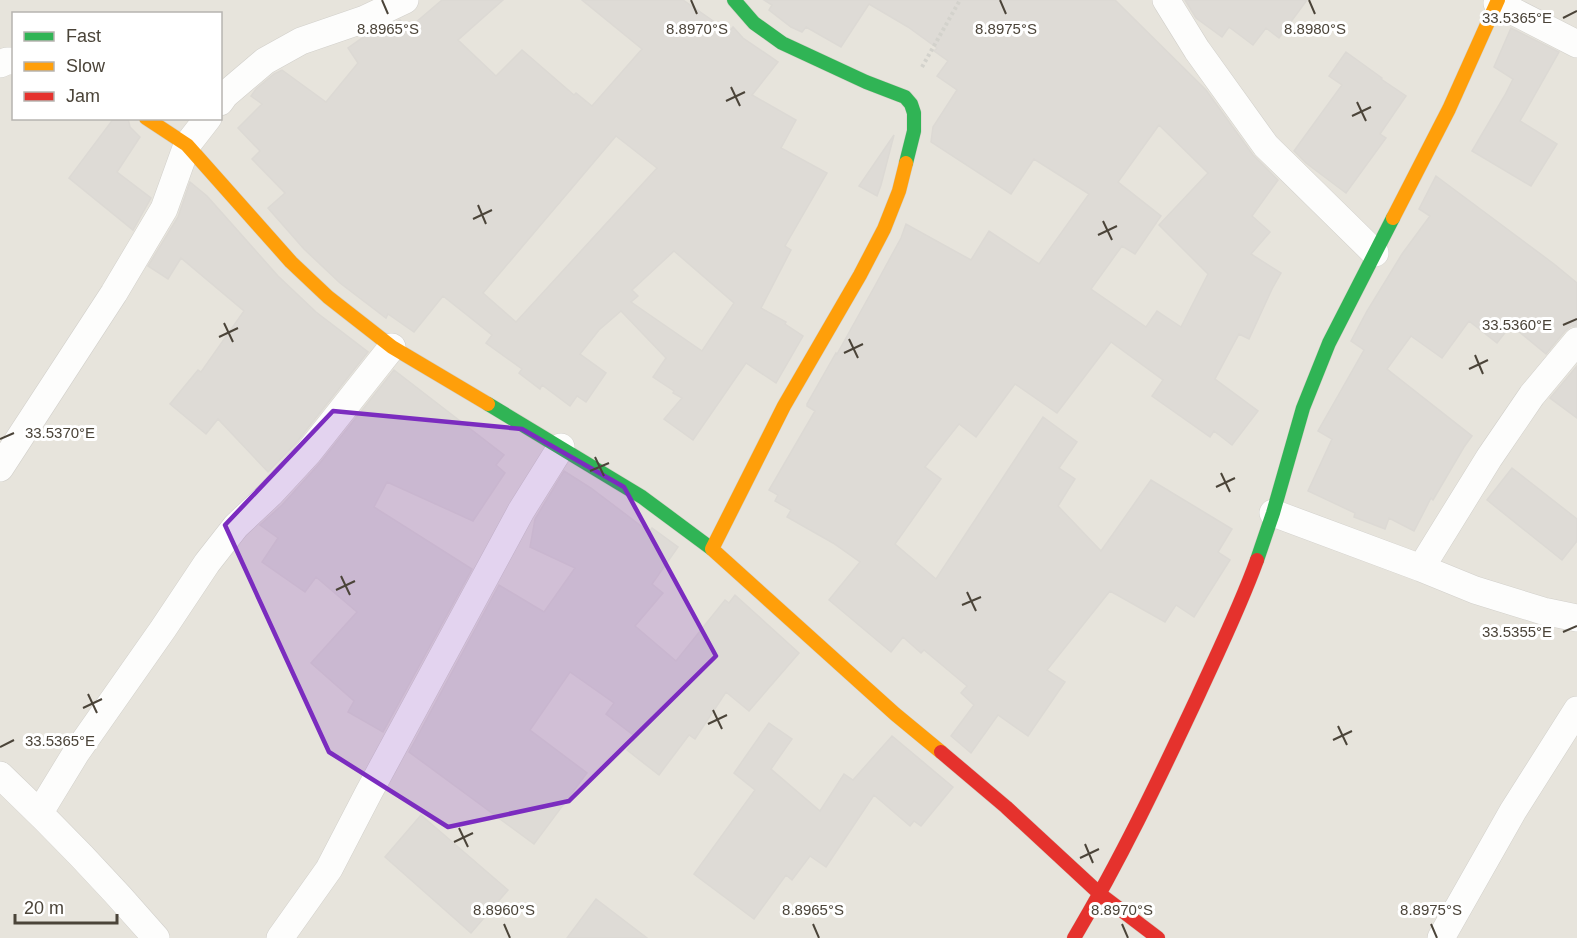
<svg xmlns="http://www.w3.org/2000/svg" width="1577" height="938" font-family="Arial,sans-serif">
  <rect width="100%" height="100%" fill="#f4f2ee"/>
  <path fill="#e7e4dc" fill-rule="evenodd" d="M0,0H1577V938H0ZM14,14H220V118H14Z"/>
  <path fill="#dedbd6" stroke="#dcd9d4" stroke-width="1.5" fill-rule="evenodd" d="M442,0H503L458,40L496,76L522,50L574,95L576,93L592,106L642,49L582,0H683L729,32L733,27L743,38L778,62L752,95L796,120L781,148L827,173L785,246L791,250L761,308L786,322L785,324L803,336L776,383L746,363L693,440L664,419L682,398L673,393L674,391L653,377L666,358L621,311L599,330L580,354L606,373L586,402L577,396L570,406L542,385L540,389L519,373L522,369L486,343L492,335L443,296L414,332L388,314L386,318L340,283L304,249L268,208L285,193L252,159L260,151L238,128L262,104L251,96L256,89L274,74L282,70L326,102L358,63L348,48L365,36L400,20L408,29ZM616,136L657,168L516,322L483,293ZM674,251L734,303L702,351L631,302L638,296L632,290Z
    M764,0H1115L1206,90L1253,155L1278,180L1252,216L1270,232L1251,254L1281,273L1272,289L1249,339L1239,334L1215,379L1258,411L1232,445L1214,431L1210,437L1152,396L1163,380L1111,342L1057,413L1015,384L976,437L959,424L925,467L941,479L895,544L936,579L1043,417L1077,442L1059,468L1075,479L1058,506L1101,551L1151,480L1232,529L1218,552L1230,560L1194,617L1176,605L1165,622L1110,591L1047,670L1065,682L1028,736L998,715L971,753L951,736L974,705L961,693L967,686L924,650L921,653L903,637L891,652L829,600L860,562L833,543L787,517L791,510L775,501L778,495L769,490L815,411L807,406V404L836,353L837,354L876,284L901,238L906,224L971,260L989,231L1039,264L1089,194L1034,159L1011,194L931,142L933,127L957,90L937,76L948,61L934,51L937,48L908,27L869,4L841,47L806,27L802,32L791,27L769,10L772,5ZM1159,125L1208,173L1159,225L1208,274L1181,327L1157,311L1146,327L1091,289L1122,246L1135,254L1161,216L1118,182Z
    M1185,0H1307L1279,38L1266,28L1253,45L1229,27L1222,37L1196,18Z
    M1511,28L1559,52L1520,121L1557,144L1531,186L1472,151L1505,95L1513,79L1494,67Z
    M1346,52L1382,78L1381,79L1406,96L1380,134L1386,138L1346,193L1306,163L1294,151L1342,85L1329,76Z
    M114,118H128L130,127L140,137L117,172L151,198L133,230L69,178Z
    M894,135L881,185L877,196L859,186Z
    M1436,176L1554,264L1577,283V326H1571L1565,331L1546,354L1511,325L1497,343L1469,321L1442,358L1411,336L1387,369L1472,436L1464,447L1433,500L1431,498L1414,531L1389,518L1385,529L1354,517L1355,513L1308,491L1332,439L1318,431L1364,350L1351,341L1367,311L1402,254L1430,216L1419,209Z
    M190,182L207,196L278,276L316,312L368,352L296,443L268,472L218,419L206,434L170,404L198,370L201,372L244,311L181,258L168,279L148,266L178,217Z
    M1577,366V418L1550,398Z
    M394,370L504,455L496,465L505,473L473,521L387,482L374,507L472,569L383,732L348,712L354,701L311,663L357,612L316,577L305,592L262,562L278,538L260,525L282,505L320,463Z
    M1512,468L1577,519V541L1562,560L1487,500Z
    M564,471L591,488L649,532L652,528L678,547L652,584L663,593L635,626L676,661L725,600L729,603L735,595L799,653L749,711L726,692L695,739L689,735L659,775L627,750L637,738L606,714L614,703L570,672L530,730L587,773L534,844L409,752L499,585L544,612L575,568L530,547L535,519Z
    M769,723L792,739L771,769L820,811L844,774L853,780L892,736L953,787L921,826L914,821L910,826L874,795L826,867L810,856L792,880L786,875L754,919L694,874L755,790L734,773Z
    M421,815L508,890L471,933L385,857Z
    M596,899L647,938H567Z"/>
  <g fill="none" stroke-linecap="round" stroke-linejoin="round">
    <defs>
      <path id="street" d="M1166,0L1197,50L1266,146L1375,253
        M1497,3L1577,44
        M0,64L7,61H14
        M220,102L225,95L265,61L301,41L365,19L405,0
        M0,468L114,293L164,209L187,145L208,118
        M1273,513L1421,568L1475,590L1543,611L1577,618
        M1421,568L1489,458L1532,395L1577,341
        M0,775C55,827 107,881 156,938
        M40,812L76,753L163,629L207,563L236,526L270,494L308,453L392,347
        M280,938L329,869L369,792L521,511L561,447
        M1441,938L1513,811L1577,710"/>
      <path id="fast" d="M734,0L754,23L782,43L866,82L905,97L911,104L914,113V131L906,163
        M488,404L642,497L712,549
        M1257,560L1273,513L1303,408L1329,343L1393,218"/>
      <path id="slow" d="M146,118L187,145L291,262L328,297L392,347L488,404
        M1393,218L1449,109L1498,0
        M712,549L895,714L941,752
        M712,549L784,406L860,275L884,229L899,191L906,163"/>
      <path id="jam" d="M941,752L1006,807L1100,894L1158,938
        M1074,938C1120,861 1159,779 1197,698C1218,652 1240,607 1257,560"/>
    </defs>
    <use href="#street" stroke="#d2d0cb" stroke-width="28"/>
    <use href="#fast" stroke="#d3cfc5" stroke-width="15"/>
    <use href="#slow" stroke="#d3cfc5" stroke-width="15"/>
    <use href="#jam" stroke="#d3cfc5" stroke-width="15"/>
    <path stroke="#d3d2cc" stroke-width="4" stroke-dasharray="3 3" stroke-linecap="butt" d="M922,67L960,0"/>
    <use href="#street" stroke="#fdfdfc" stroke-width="27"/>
    <use href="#fast" stroke="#30b455" stroke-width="14"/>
    <use href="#slow" stroke="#ff9f0a" stroke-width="14"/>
    <use href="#jam" stroke="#e5322d" stroke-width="14"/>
  </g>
  <path fill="#7b2cbf" fill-opacity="0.2" stroke="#7b2cbf" stroke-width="4.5" stroke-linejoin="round" d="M333,411L522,429L624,487L716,656L569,801L448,827L329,752L225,525Z"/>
  <path fill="none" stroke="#4b4439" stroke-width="2" d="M382,0L388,14M691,0L697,14M1000,0L1006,14M1309,0L1315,14M1563,18L1577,11M731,87L740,106M726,101L745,92M1357,102L1366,121M1352,116L1371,107M478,205L486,224M473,219L492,210M1103,221L1112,240M1098,235L1117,226M224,323L233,342M1563,325L1577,319M219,337L238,328M849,339L858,358M844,353L863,344M1475,355L1483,374M1469,369L1488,360M0,439L14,433M595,457L604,476M590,471L609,463M1221,473L1230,492M1216,487L1235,478M341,576L350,595M336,590L355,581M967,592L976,611M962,605L981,597M1563,632L1577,626M88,694L97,713M83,708L102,699M713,710L722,729M708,724L727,715M1338,726L1347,745M1333,740L1352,731M0,747L14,740M459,828L468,847M454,842L473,833M1085,844L1093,863M1080,858L1099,849M504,924L510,938M813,924L819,938M1122,924L1128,938M1431,924L1437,938"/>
  <g font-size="15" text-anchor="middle" fill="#4b4439" stroke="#fff" stroke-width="6" stroke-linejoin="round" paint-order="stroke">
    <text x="1517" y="23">33.5365°E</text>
    <text x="1006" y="34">8.8975°S</text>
    <text x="1315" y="34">8.8980°S</text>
    <text x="388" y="34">8.8965°S</text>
    <text x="697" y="34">8.8970°S</text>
    <text x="1517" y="330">33.5360°E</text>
    <text x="60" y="438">33.5370°E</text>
    <text x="1517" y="637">33.5355°E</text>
    <text x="60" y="746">33.5365°E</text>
    <text x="504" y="915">8.8960°S</text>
    <text x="813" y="915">8.8965°S</text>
    <text x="1122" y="915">8.8970°S</text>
    <text x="1431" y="915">8.8975°S</text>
  </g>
  <rect x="12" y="12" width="210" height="108" fill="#ffffff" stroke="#b7b4b0" stroke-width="1.5"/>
  <rect x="24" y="32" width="30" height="9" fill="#30b455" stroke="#b7b4b0" stroke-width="1.5"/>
  <text x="66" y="42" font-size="18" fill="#4b4439">Fast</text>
  <rect x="24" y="62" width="30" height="9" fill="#ff9f0a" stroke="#b7b4b0" stroke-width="1.5"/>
  <text x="66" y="72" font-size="18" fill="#4b4439">Slow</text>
  <rect x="24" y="92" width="30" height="9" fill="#e5322d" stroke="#b7b4b0" stroke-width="1.5"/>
  <text x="66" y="102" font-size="18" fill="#4b4439">Jam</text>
  <path d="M15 914v9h102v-9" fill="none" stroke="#4b4439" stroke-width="3"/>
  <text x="24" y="914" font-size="18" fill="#4b4439" stroke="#ffffff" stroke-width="4.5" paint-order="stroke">20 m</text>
</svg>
